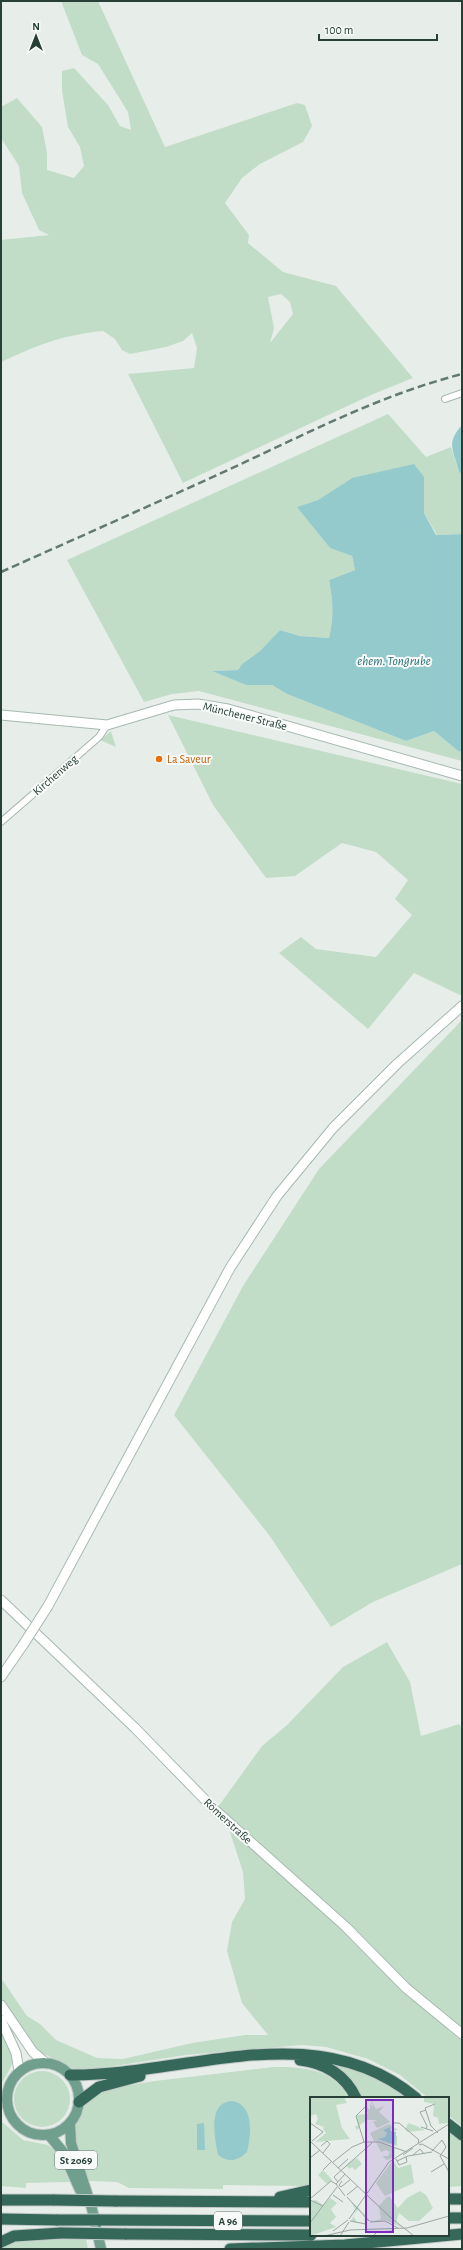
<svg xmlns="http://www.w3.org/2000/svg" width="463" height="2250" font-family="'Alegreya Sans',sans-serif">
  <rect width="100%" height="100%" fill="#e7eeea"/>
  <path fill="#c2ddc7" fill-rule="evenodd" d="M61,1H98L165,147L297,103L305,105L312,126L303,142L260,164L242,178L225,203L249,235L248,243L283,272L336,286L413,378L371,395L183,483L128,374L194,368L197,348L192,333L183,341L166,347L130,354L122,350L115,339L103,331C62,335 38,345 1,362V240L49,235L39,230L22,193L19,166L1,138V107L17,98L42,127L47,153V170L74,178L84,166L80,147L68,127L62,91V71L74,68L108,105L120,126L131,130L128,112L98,64L82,55ZM281,294L290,302L293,314L270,343L274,328L268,297Z
    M388,414L426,457L451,447L459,472L462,474V534L437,535L424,513V477L352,478L318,500L298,507L330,548L352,556L355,570L329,580C333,601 334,617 329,638L300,636L280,630L260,651L242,664L238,670L213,671L246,685H272L287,694L406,741L434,731L458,751L462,752V761L199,691L172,694L144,702L67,560Z
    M168,715L462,784V996L414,973L368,1029L279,953L301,937L316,949L376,957L412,915L395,899L408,880L376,852L342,843L295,876L266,878L213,805Z
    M111,731L116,747L100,740Z
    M462,1020V1564L373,1602L331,1627L269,1535L174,1415L243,1286L319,1169Z
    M387,1642L410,1682L421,1736L459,1724L462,1729V2032L454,2025L448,2030L462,2041V2126L448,2115V2098H428L400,2075L368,2059L326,2047L302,2045L186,2055L95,2069H74L36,2050L1,1998V1978L27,2016L40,2024L56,2040L97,2058L123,2059L192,2043L245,2035H268L242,2003L227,1951L232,1922L245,1899L243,1872L229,1829L235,1826L218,1807L262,1746L287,1725L343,1667Z
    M1,2028C14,2056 19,2057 1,2084Z
    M317,2059L372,2075L408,2098H360Z
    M274,2067C304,2067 332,2068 349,2098H311V2183L304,2186L223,2185V2189L129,2188L117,2182L88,2181L74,2136V2127L87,2101L96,2095L112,2088L155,2081Z
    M14 2099a28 28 0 1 1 56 0a28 28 0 1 1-56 0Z
    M1,2121L23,2140L48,2145L56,2151L70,2182L26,2183V2188L1,2186Z
    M448,2132L462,2142V2186L448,2187Z
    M31,2239H86L88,2249H1L16,2241Z"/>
  <path fill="#95cacd" d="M462,425V474L459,472C454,450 445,444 462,425Z
    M414,464L424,477V513L436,535L462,534V752L458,751L434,731L406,741L287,694L272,685H246L212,671L238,670L242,664L260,651L280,630L300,636L329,638C334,617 333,601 329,580L355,570L352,556L330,548L297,507L318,500L352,478Z
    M232,2101C255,2105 251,2135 247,2152C238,2161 228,2163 218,2155C215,2139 207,2102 232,2101Z
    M204,2123L205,2150H197V2124Z"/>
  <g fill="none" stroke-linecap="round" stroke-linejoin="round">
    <defs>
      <path id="street" d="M445,399L462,393
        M1,822L99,737L107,725"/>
      <path id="secondary" d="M1,715L107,725L174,705L198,704L228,709L462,776
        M1,1600L135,1728L214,1809L346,1927L406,1988L462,2034
        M48,1606L230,1268L277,1196L333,1128L398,1063L462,1006
        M1,1677L23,1645
        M1,2005L33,2052L46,2063
        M1,2020L16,2053L19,2071"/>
      <path id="primary" d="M7 2099a36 36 0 1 1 72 0a36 36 0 1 1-72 0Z
        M70,2123L71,2143L92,2209L101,2249
        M49,2135L63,2152L80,2190"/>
      <path id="highway" d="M300,2060C325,2063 345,2075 356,2098
        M70,2075C186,2076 316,2014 416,2098
        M79,2102L99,2087L140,2076
        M448,2124L462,2135
        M280,2197L311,2190
        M448,2199H462
        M1,2200H54
        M115,2201L311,2202
        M448,2218H462
        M1,2219L58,2220
        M98,2220L311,2221
        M125,2234L311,2235
        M1,2242L14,2236L61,2233
        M230,2249L345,2245L462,2234"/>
    </defs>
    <use href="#street" stroke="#aab6b0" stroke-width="8"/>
    <use href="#secondary" stroke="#a6b9b0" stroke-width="11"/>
    <use href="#primary" stroke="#c3c9c7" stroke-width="12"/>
    <use href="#highway" stroke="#c3c9c7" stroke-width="13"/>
    <use href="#street" stroke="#fff" stroke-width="6"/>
    <use href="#secondary" stroke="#fff" stroke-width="9"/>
    <use href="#primary" stroke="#709f8e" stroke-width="10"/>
    <use href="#highway" stroke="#356859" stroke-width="11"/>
    <path stroke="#627a71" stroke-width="2.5" stroke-dasharray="8 4" stroke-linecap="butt" d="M1,572C77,538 154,504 230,469C306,434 380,395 462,374"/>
    <defs>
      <path id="secondary-bridge" d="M23,1645L48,1606"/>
      <path id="highway-bridge" d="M54,2200L115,2201
        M58,2220H98
        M61,2233L125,2234"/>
    </defs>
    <use href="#secondary-bridge" stroke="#a6b9b0" stroke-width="11" stroke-linecap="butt"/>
    <use href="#highway-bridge" stroke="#c3c9c7" stroke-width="13" stroke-linecap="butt"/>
    <use href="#secondary-bridge" stroke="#fff" stroke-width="9"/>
    <use href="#highway-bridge" stroke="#356859" stroke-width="11"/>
  </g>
  <circle fill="#e8710a" stroke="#f7faf8" stroke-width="1.5" cx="159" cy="759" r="4"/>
  <g text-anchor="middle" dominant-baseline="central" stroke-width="4" stroke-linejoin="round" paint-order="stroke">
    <g fill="#f7faf8" stroke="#657770" stroke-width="1">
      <rect x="55" y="2151" width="42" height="18" rx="3"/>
      <rect x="214" y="2212" width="28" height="18" rx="3"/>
    </g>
    <g font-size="11" font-weight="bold" fill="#273f36">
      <text x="76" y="2160">St 2069</text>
      <text x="228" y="2221">A 96</text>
    </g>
    <g font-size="12" fill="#273f36" stroke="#f7faf8">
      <text transform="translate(245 716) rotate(14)">Münchener Straße</text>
      <text transform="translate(55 775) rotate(-41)">Kirchenweg</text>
      <text transform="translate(228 1821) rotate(43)">Römerstraße</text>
    </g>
    <g font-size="12" fill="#c56008" stroke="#f7faf8" text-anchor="start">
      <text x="167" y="759">La Saveur</text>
    </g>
    <g font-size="13" font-style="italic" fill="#267076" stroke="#f7faf8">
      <text x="394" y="661">ehem. Tongrube</text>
    </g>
  </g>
  <g transform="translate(310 2097)">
    <rect width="139" height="139" fill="#e7eeea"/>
    <path d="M0,0H34L37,6L26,8L32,31L40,42L5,45L16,36L13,32L14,30L5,27L8,22L6,17L0,19ZM114,0H139V26L129,27L128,21L123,19L124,7L114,5ZM60,1L66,12L74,9L69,15L80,25L67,31L63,25L67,23H58L51,27L47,34L45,29H48L46,18L58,17L56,9L60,13V7L63,10ZM98,26L104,28L115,33L98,35L95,33ZM79,27L88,33L82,34L81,31H77L74,33L77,36L75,40L69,42L87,39V49L64,44L60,36ZM66,45L85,50V60L77,63L72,59H78L80,55L76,53L71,55ZM47,61L52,67L45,73L42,70L39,72L36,68ZM83,63L88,71L101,67L104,86L75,99L66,86ZM13,73L22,83L17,87L8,78ZM110,94L116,98L123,111L109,124H99L89,116L86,126L93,131L75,123L61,125L57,123L52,115L44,108L57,124L49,126L41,124L47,112L43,115L45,112L41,105L49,111L59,123L63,124L71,122L69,109L76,101L79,99L88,111L97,101ZM48,113L55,122L54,125H47L43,119ZM20,101L27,106L21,112L26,120L20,126L26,130L0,139V104L6,103L13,108Z" fill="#c2ddc7" fill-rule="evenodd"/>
    <path d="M80,30L81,34L86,35L85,48L68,42L75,40L77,36L73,33Z" fill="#95cacd"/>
    <path fill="none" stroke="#9aa8a2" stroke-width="1" d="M125,7L115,11L121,29L128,36M116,13L110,15L117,29L116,32M0,26L13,35L2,44M82,26H89L109,43L108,46M111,30L123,34M0,44L80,120L104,139M54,45L46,19L55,10M109,48L112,47L139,62M11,49L17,44L20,47L13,56M122,54L132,43M93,58L103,51M103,58L110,52L114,57M130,59L136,50L132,43M130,59L139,75M0,61L10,53M86,62L89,68L97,65L96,60M87,64L98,59L122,55M23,65L42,50L54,45H69L97,55M28,71L38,62M13,73L22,64M121,75L134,67M35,77L26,87L35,99M32,84L29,88L31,90L41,82M28,85L24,80L26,78L62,46M23,98L33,105M37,98L48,89M37,100L59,124M0,102L21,84L26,87M0,103L13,109M39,122L79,65L139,27M40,124L56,127M60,125L75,124L88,131M0,126L27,90M23,134L38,123M14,139L40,133L97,131L139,119M30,139L39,125M63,139L67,135L82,134"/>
    <path fill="#7b2cbf" fill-opacity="0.15" stroke="#7b2cbf" stroke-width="2" d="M56,3H83V135H56Z"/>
    <rect width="139" height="139" fill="none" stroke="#273f36" stroke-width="2"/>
  </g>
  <rect width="463" height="2250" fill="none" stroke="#273f36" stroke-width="4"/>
  <g transform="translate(36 36)" stroke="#f7faf8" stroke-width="3" paint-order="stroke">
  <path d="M0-3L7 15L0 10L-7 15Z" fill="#273f36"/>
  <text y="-6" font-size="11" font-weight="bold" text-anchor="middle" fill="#273f36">N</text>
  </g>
  <path d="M319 34v6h118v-6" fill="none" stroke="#273f36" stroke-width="2"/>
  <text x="325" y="34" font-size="12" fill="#273f36" stroke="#f7faf8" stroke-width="3" paint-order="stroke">100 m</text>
</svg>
